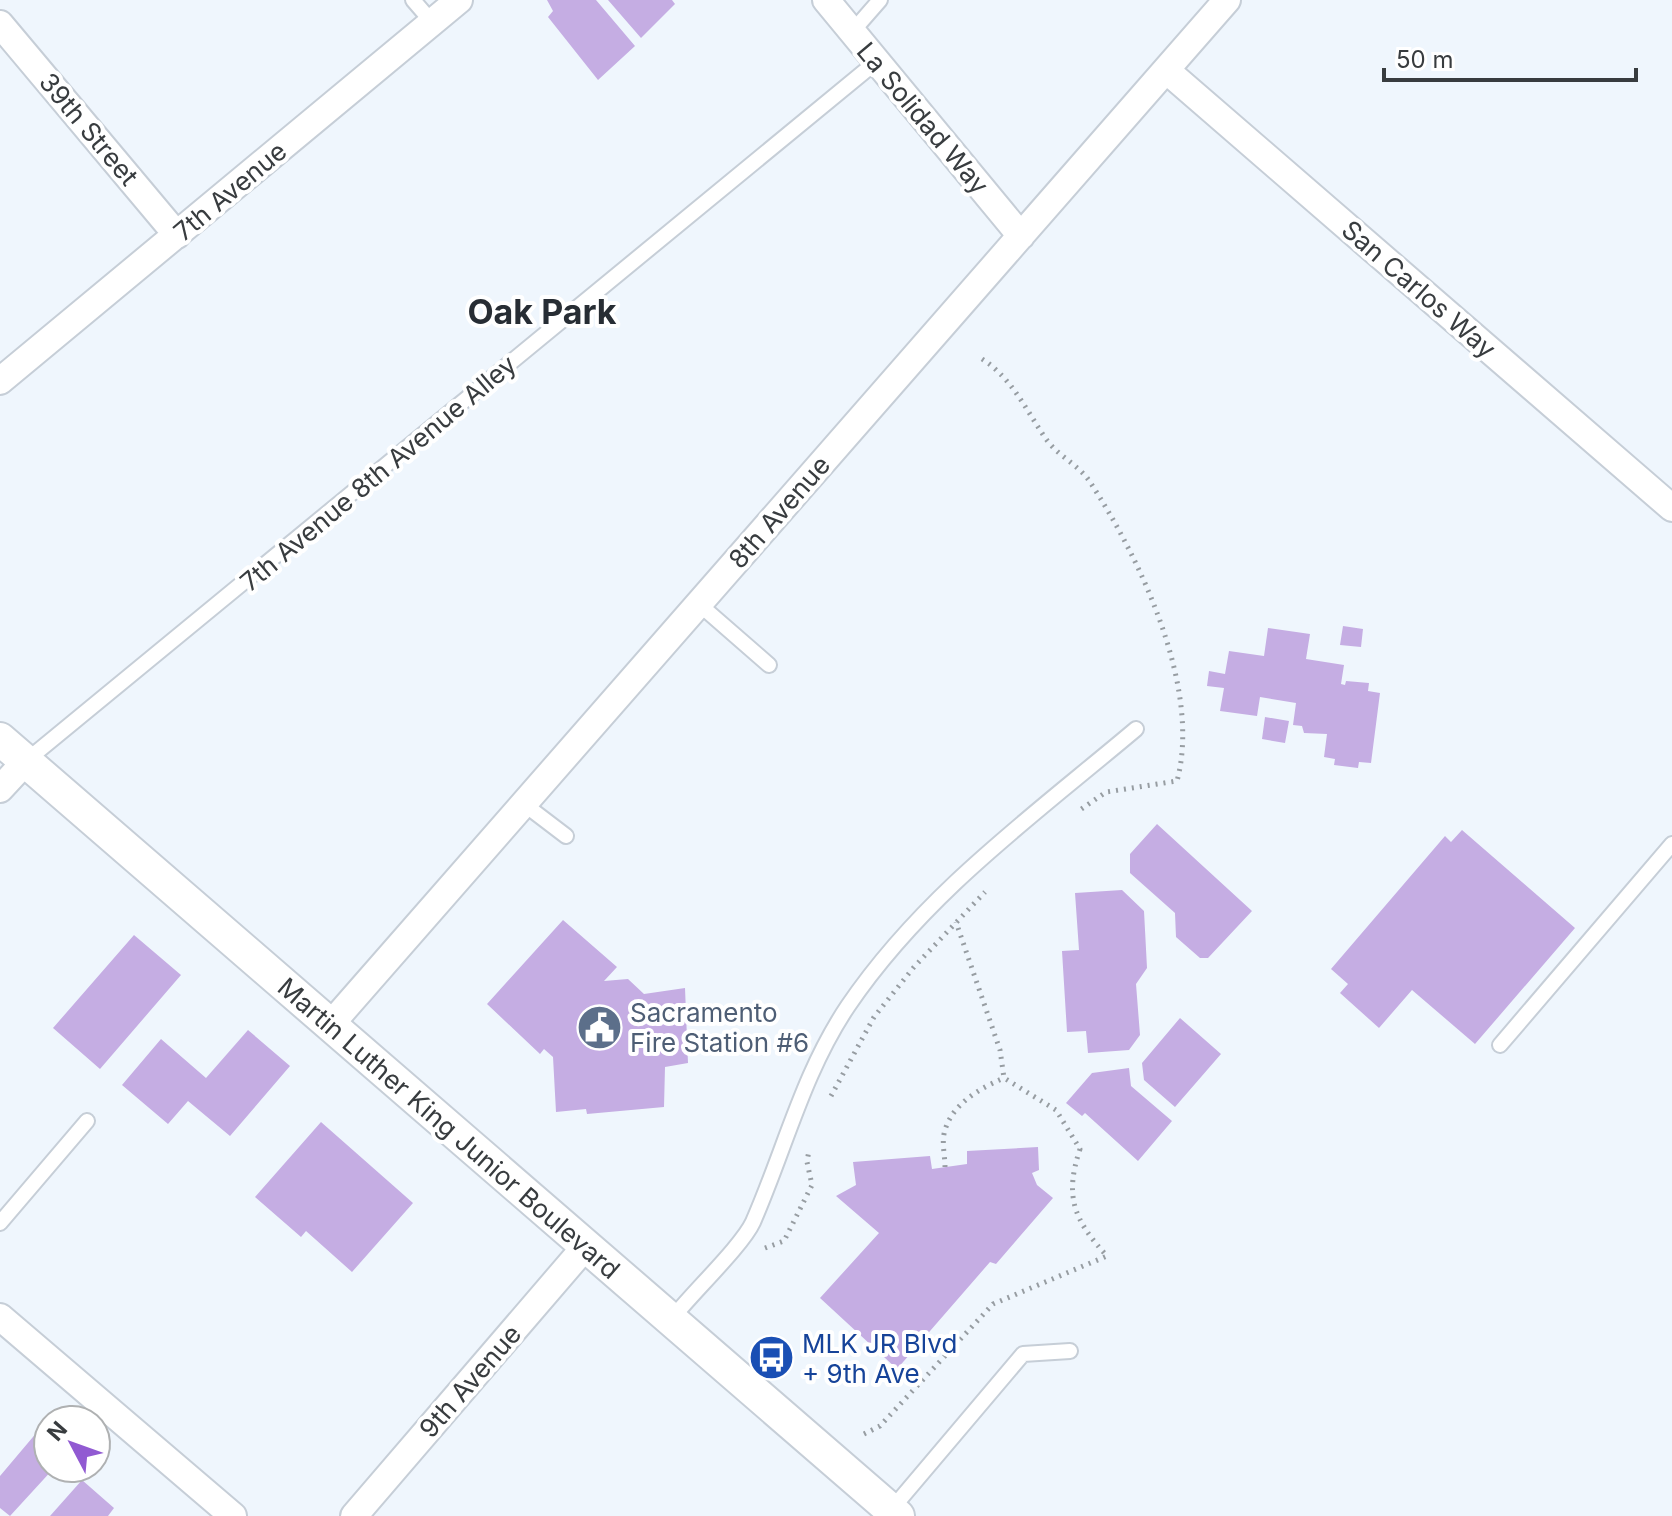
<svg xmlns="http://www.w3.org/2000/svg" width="1672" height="1516" font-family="Inter,sans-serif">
  <rect width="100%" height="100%" fill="#eff6fd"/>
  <path fill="#c5ade3" d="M547,0H596L635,46L598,80L548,17L553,11Z
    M608,0H672L675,4L641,38Z
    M1343,626L1363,629L1361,647L1340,645Z
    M1268,628L1310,634L1306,659L1344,665L1341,684L1345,685L1346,681L1369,683L1368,691L1380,693L1371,763L1359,762L1358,768L1334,765L1335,759L1324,757L1327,734L1304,733L1302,726L1293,725L1296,703L1260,697L1257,716L1220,711L1224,688L1207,686L1209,671L1225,674L1229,651L1264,656Z
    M1265,717L1289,721L1285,743L1262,739Z
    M1157,824L1252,911L1208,958H1200L1176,937L1175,913L1130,873V854Z
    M1462,830L1575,928L1475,1044L1412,990L1379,1028L1340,993L1348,984L1331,969L1445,836L1451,842Z
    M1122,890L1144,911L1147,968L1136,984L1140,1035L1129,1050L1088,1053L1086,1031L1067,1032L1062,951L1079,950L1075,893Z
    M563,920L617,967L604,981L628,979L644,994L685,988L688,1063L665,1067L664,1107L587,1114L586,1109L556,1112L553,1057L544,1049L540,1054L487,1004Z
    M134,935L181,975L100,1069L53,1028Z
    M1180,1018L1221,1054L1175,1107L1144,1080L1142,1063Z
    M248,1030L290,1066L230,1136L188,1101L168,1124L122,1085L161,1039L206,1078Z
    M1129,1068L1131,1086L1172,1121L1138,1161L1085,1113L1082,1116L1066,1103L1092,1073Z
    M321,1122L413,1203L352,1272L306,1231L301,1237L255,1197Z
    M1038,1147L1039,1170L1032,1173L1037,1185L1053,1198L996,1264L990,1262L897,1369L820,1298L879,1233L836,1196L856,1185L853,1162L930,1156L932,1169L967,1164V1151Z
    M38,1431L48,1439V1468H54L10,1516L0,1508V1476Z
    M82,1480L114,1508L108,1516H50Z"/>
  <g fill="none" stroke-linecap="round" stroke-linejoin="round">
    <defs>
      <path id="service" d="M413,0L432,22
        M852,32L880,0
        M699,604L769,665
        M26,761L876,62
        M524,804L566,836
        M1500,1045L1672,844
        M0,1223L87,1121
        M671,1320C690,1295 742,1246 753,1222C785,1149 803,1073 848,1006C924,894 1034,815 1136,729
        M891,1510L1023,1354L1070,1351"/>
      <path id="minor" d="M826,0L1021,236
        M0,24L177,235
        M1166,70L1672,508
        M0,381L459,0
        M0,789L26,761
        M331,1024L1227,0
        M0,1317L233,1516
        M354,1516L585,1247"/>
      <path id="tertiary" d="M0,739L898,1516"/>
    </defs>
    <use href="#service" stroke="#c6ced7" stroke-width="18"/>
    <use href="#minor" stroke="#c6ced7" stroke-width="30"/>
    <use href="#tertiary" stroke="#c6ced7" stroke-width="36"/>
    <path stroke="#979da2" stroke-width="5" stroke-dasharray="2 6" stroke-linecap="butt" d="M982,359C1012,378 1026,410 1046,439C1058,456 1079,465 1090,482C1140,558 1202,689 1177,781L1106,792L1080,810
      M831,1096L874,1017L914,967L985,892
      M945,1167C945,1157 942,1144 944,1134C950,1105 980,1088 1004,1078
      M765,1248L784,1241L812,1185L807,1162L809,1150
      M864,1434L880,1426L993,1304L1107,1256C1074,1220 1064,1197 1080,1149L1056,1110L1004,1078L1000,1050L956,922"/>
    <use href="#service" stroke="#fff" stroke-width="14"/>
    <use href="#minor" stroke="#fff" stroke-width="26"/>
    <use href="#tertiary" stroke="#fff" stroke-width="32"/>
  </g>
  <defs>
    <symbol id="civic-disc" viewBox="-11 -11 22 22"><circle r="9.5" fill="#5c6f8a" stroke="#fff"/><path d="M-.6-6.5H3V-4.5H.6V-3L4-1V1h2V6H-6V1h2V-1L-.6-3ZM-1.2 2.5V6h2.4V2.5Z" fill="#fff"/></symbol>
    <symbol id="bus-disc" viewBox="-11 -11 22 22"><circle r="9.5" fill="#1a4fb4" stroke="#fff"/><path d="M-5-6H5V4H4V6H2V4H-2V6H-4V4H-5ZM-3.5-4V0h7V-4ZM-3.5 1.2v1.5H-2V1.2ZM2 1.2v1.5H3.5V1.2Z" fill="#fff"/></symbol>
  </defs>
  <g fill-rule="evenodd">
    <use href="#civic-disc" x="574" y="1002" width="51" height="51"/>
    <use href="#bus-disc" x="746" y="1332" width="51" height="51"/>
  </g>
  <g text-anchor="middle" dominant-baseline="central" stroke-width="8" stroke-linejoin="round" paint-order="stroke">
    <g font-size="26" fill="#383c3f" stroke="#fff">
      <text transform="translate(923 118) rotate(50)">La Solidad Way</text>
      <text transform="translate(89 129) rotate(50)">39th Street</text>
      <text transform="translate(230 191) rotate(-40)">7th Avenue</text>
      <text transform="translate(1419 289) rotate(41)">San Carlos Way</text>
      <text transform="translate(378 473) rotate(-40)">7th Avenue 8th Avenue Alley</text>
      <text transform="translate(779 512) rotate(-49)">8th Avenue</text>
      <text transform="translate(449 1128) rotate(41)">Martin Luther King Junior Boulevard</text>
      <text transform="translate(470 1381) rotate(-49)">9th Avenue</text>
    </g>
    <g font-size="26" fill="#4e5e75" stroke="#fff" text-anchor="start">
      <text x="630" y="1012">Sacramento<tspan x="630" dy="30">Fire Station #6</tspan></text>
    </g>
    <g font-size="26" fill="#164399" stroke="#fff" text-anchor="start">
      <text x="802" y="1343">MLK JR Blvd<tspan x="802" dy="30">+ 9th Ave</tspan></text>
    </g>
    <g font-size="34" font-weight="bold" fill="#272d34" stroke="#fff">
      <text x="542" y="311">Oak Park</text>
    </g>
  </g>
  <g transform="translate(72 1444) rotate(311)"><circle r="38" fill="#ffffff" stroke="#afb1b2" stroke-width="2"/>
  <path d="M0-6L14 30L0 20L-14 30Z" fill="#915ad2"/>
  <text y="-12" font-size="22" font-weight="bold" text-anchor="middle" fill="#383c3f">N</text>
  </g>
  <path d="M1384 68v12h252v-12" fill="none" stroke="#383c3f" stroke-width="4"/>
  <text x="1396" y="68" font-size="24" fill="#383c3f" stroke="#ffffff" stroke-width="6" paint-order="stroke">50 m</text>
</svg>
